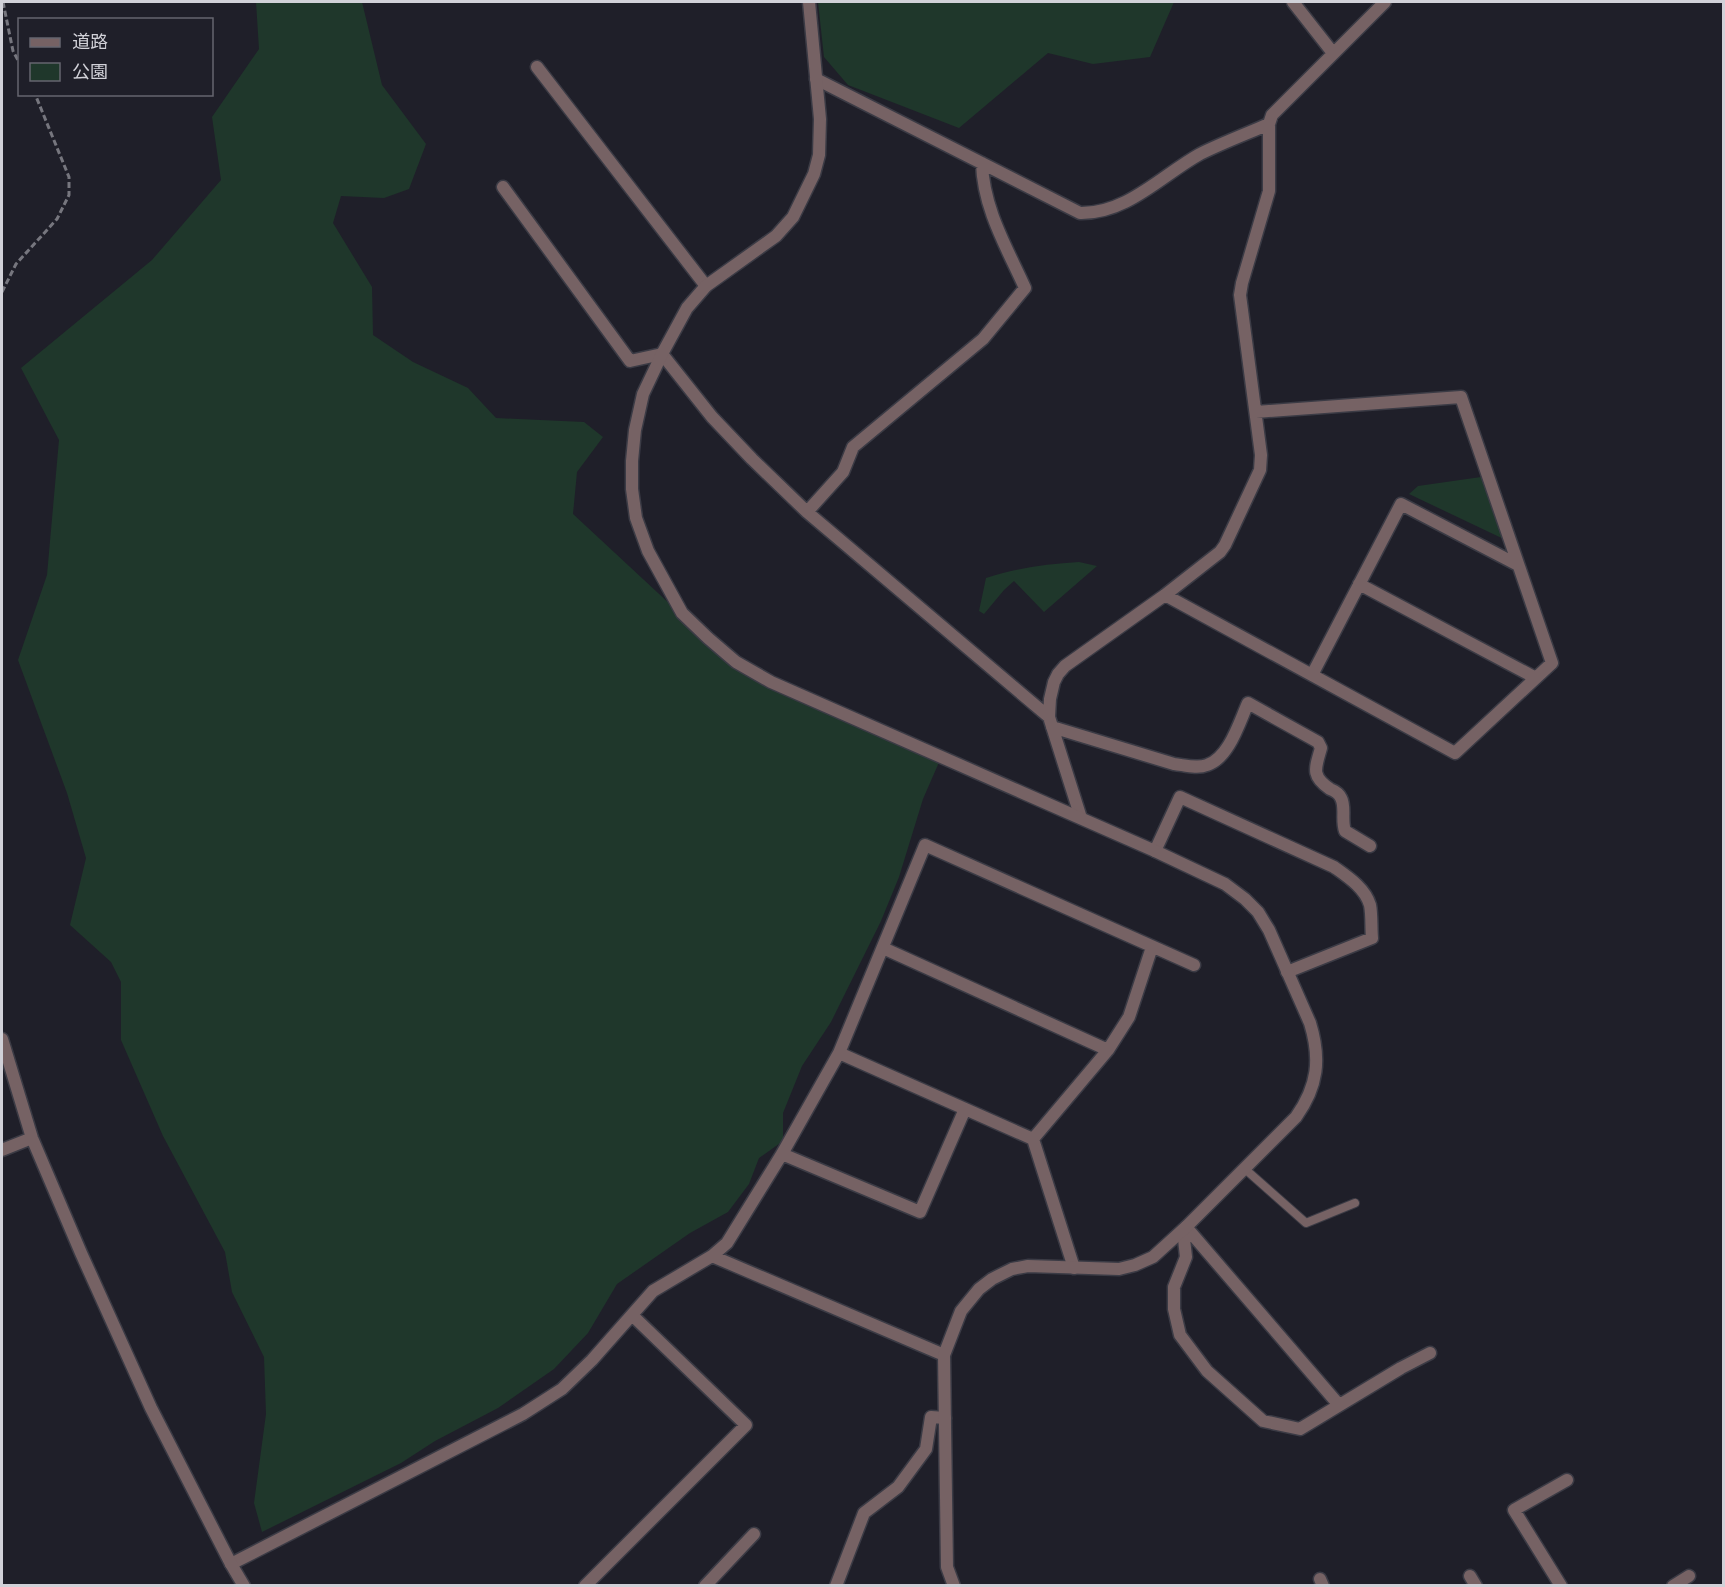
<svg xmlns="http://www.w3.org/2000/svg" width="1725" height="1587" font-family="Arial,'Noto Sans JP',sans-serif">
  <rect width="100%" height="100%" fill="#1f1f29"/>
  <path fill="#1f372b" d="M256,2H362L382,85L426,144L409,189L384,198L341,196L333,223L372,287L373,335L413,362L468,388L496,418L584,422L603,437L577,472L573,514L700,632L749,670L940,760L923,799L899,877L881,921L831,1022L802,1066L783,1113V1141L759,1158L749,1184L728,1212L690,1233L617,1284L588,1333L554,1369L498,1408L435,1441L401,1463L262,1532L254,1503L266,1414L264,1357L232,1292L225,1252L163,1136L121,1040V982L111,962L70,925L86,858L67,793L18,660L47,575L59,440L21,368L152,260L221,180L212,117L259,49Z
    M818,2H1174L1150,57L1093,64L1048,53L959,128L848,85L824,57Z
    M1488,476L1510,542L1409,494L1418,486Z
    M1079,562L1097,566L1044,612L1014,581L1004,590L984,614L979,611L986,578C1017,568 1047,564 1079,562Z"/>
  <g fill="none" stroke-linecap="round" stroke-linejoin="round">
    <defs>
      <path id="service" d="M1245,1169L1306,1223L1355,1203"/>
      <path id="minor" d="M1293,2L1333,53
        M537,67L706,286
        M816,79L1080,213C1127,214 1162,175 1200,154C1222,143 1246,134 1269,124
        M503,187L630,361L662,354L712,417L752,459L807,512L1049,717
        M807,512L843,472L853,447L983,339L1025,288C1007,248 983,208 982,163
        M1359,584L1536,678
        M1165,595L1455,753L1552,663L1461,397L1256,412
        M1312,675L1401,504L1518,565
        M1052,727L1174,764C1184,765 1197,769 1207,765C1229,758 1239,723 1248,703L1318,742L1321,748C1315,769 1311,776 1330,789C1335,791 1339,793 1341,798C1346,807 1341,820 1345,831L1370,846
        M1081,818L1049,717L1050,699L1054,682L1058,674L1065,666L1165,595L1220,552L1225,545L1260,470L1261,455L1240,295L1242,283L1269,191V124L1272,115L1385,2
        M1155,851L1180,797L1334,867C1348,877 1365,888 1370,905C1372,915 1371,928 1372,938L1287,972
        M883,948L1108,1050
        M839,1053L1033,1139L1074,1268
        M1033,1139L1108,1050L1129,1017L1152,947
        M782,1154L920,1212L965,1109
        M1186,1227L1339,1405
        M1183,1230L1186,1257L1174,1287V1309L1180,1335L1207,1371L1263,1421L1300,1429L1401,1368L1430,1353
        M712,1256L944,1355
        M231,1564L523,1414L562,1389L592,1360L653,1291L712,1256L727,1243L782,1154L839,1053L925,845L1194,965
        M1470,1576L1476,1586
        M1320,1579L1323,1586
        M585,1586L746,1425L632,1315
        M705,1586L754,1534
        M836,1586L864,1513L898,1487L926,1449L931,1417L945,1418
        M1561,1586L1514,1510L1567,1480
        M1673,1586L1689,1576"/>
      <path id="tertiary" d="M809,2L820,119L819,155L814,174L793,217L776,236L706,286L687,308L662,354L643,394L635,430L632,461V489L636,518L648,551L682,613L708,638L736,662L771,682L1155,851L1225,884L1245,899L1258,912L1269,930L1310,1023C1321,1059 1318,1086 1296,1117L1186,1227L1153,1257L1135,1265L1119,1269L1028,1266L1012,1269L992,1279L979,1289L961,1311L944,1355L947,1567L954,1586
        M2,1039L32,1138L81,1253L151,1408L231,1564L244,1586
        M2,1150L32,1138"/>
    </defs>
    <use href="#service" stroke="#3b3b45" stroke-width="10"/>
    <use href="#minor" stroke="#3b3b45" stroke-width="15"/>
    <use href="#tertiary" stroke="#3b3b45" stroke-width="15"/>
    <path stroke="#76767e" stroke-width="3" stroke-dasharray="6 3" stroke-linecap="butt" d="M3,2L13,51L20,64
      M2,292L16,264L57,219L69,195V177L35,94"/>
    <use href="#service" stroke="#766264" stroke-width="8"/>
    <use href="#minor" stroke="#766264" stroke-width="12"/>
    <use href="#tertiary" stroke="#766264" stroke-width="12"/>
  </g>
  <rect width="1725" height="1587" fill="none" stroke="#d1d1d8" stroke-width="6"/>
  <rect x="18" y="18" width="195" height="78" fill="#1f1f29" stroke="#66666f" stroke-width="1.5"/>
  <rect x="30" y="38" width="30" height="9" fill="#766264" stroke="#66666f" stroke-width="1.5"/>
  <text x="72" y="48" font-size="18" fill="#d1d1d8">道路</text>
  <rect x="30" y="63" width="30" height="18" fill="#1f372b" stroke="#66666f" stroke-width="1.5"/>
  <text x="72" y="78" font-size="18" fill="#d1d1d8">公園</text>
</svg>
